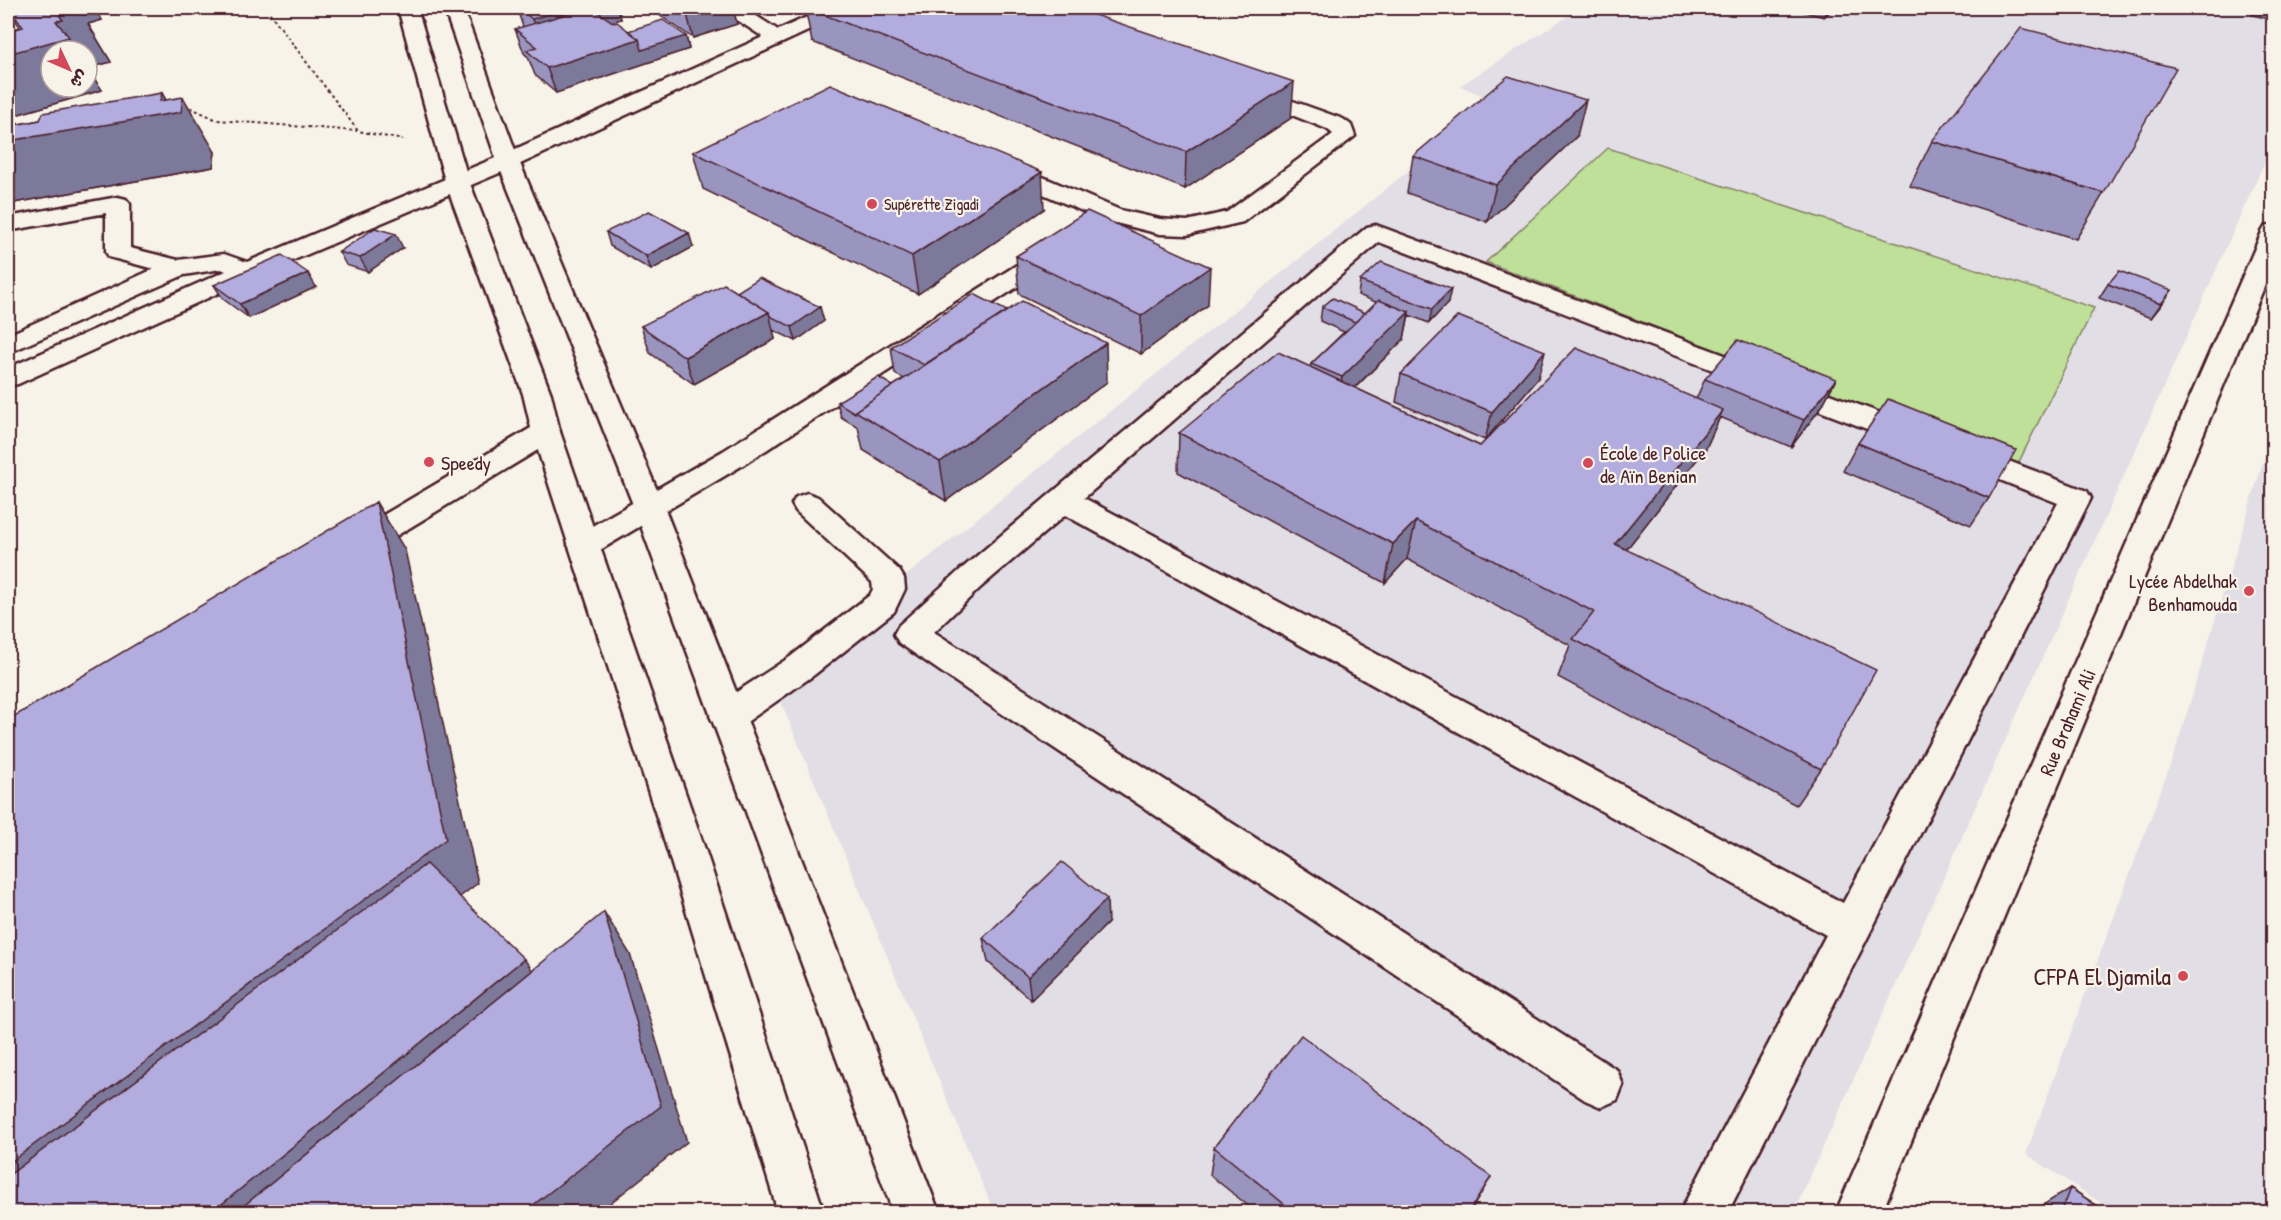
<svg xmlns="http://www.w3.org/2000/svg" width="2281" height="1220" font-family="'Patrick Hand','Playpen Sans Arabic',sans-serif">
  <rect width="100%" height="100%" fill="#f7f3e8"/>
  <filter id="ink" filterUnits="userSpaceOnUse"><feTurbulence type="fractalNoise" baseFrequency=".0167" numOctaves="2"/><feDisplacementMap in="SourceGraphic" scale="12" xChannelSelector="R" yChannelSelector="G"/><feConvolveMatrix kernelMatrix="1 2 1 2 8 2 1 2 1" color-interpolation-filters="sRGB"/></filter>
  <g filter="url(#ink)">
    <path fill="#e2dee5" d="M1580,8H2230L2273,18V143L1794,1212H994L773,683L1495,101L1460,86Z
      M2273,429V1212H2115L2026,1154L2175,752Z"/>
    <path fill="#bfe099" stroke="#848062" stroke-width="1.5" d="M1608,148L2094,308L2017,466L1486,262Z"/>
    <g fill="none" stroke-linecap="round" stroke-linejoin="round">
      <defs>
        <path id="minor" d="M723,8H744L778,30L827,8H852L849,12L516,166L256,276L18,384L8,386V368L226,271L221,269L184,275L8,353V335L154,269L109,257L106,252V213L8,231V217L118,197L126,199L130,204V248L178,260L224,254L247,262L500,156L763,37L725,12Z
          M1251,86L1343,119L1351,125L1355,136L1243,222L1187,235L1160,234L1116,223L743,465L595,553L584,556L573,553L568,545L573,537L723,451L1094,216L992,172L989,167L992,162L1000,160L1008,162L1120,210L1160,219L1187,221L1227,212L1333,134L1327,129L1244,96L1240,92L1244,88Z
          M1376,225L1926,430L1931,437L1926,444L1916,446L1906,444L1379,242L1084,498L1843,903L2058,503L1952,461L1947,454L1952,447L1962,444L1972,447L2087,491L2091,498L1728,1212H1680L1826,935L1065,515L981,587L934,632L1617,1070L1623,1085L1617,1100L1601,1107L1585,1100L998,711L899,643L894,634L899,625L959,571L1367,227Z
          M2274,225V263L1882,1212H1836L2262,232L2265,227Z
          M546,423L556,425L560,432L556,439L363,556L352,559L341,556L336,548L341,540L536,425Z
          M807,493L818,497L899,570L904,578L905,589L894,612L814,675L741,726L728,730L715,726L710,716L715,706L790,657L870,595L873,589L872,582L796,511L792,504L796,497Z"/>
        <path id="major" d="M398,8H417L469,181L551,394L560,432L707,855L824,1212H778L669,855L532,432L523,394L445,181Z
          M444,8H463L519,161L664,507L939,1212H893L634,507L497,161Z"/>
      </defs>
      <use href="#minor" stroke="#4a1f2b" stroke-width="5"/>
      <use href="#major" stroke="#4a1f2b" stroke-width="5"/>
      <path stroke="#4a1f2b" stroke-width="2" stroke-dasharray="3 3" stroke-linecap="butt" d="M266,8L358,131L403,140
        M185,105L217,120L357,131"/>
      <use href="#minor" fill="#f7f3e8" fill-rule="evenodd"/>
      <use href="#major" fill="#f7f3e8" fill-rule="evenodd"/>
    </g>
    <path fill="#9995bf" stroke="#4a1f2b" stroke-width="1.5" d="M8,8H95L102,20L88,24L111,62L92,67L95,73L91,74L102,90L12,116L18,124L40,120L162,93L166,100L215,152L213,167L8,204V31L20,27Z
      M513,8H618L621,19L612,21L628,31L686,36L689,49L556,93L535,75L528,57L524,53L515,29L523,27L518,12Z
      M649,8H733L737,24L693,38Z
      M805,8L1291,118L1185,189L812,42Z
      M1789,8H1834L1824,17Z
      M2254,8H2274V20L2252,15Z
      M1577,136L1487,222L1407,193L1413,156Z
      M1932,141L2104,193L2076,239L1910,186Z
      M693,152L1044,209L918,294L703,189Z
      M606,232L693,247L651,270L610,246Z
      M403,248L368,272L346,265L339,252Z
      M1016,256L1208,305L1141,354L1019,294Z
      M1360,281L1448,303L1429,323L1409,315L1404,339L1355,388L1480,446L1696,399L1705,379H1836L1822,406L1791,447L1720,417L1706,448L1626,550L1821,769L1796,805L1558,677L1570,645L1407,559L1385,583L1178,472L1179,433L1310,367L1311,364L1344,332L1320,321L1322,307L1365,313L1376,302L1358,295Z
      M2108,284L2162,304L2151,318L2099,298Z
      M214,285L316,287L249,318L223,299Z
      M737,292L824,321L796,341L773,330L775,339L694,384L650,353L641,326Z
      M891,347L1107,382L946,501L863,450L858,427L841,417L837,402L893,386L904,379L895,374Z
      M1401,374L1538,378L1485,440L1396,402Z
      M1858,443L1989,498L1971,525L1843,471Z
      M1108,923L1031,1000L988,962L983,938Z
      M1214,1147L1491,1177L1470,1212H1256L1210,1175Z
      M2070,1188L2107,1212H2038L2040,1207Z"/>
    <path fill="#7d799b" stroke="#4a1f2b" stroke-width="1.5" fill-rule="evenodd" d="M70,8H95L102,20L88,24L111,62L92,67L95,73L91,74L102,90L12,116L27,138L160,101L162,93L173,113L183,97L215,152L213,167L8,204V141L9,126L8,118V54L56,21L59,15ZM51,51H87V87H51Z
      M526,8H618L621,19L541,43L532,19Z
      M708,8H733L737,24L693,38L687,14Z
      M1828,8H1834L1824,17Z
      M686,36L689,49L556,93L547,68L639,39Z
      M1294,82L1291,118L1185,189L1186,152Z
      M1586,100L1577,136L1487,222L1496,185Z
      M1042,172L1044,209L918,294L912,256Z
      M689,233L693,247L651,270L646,256Z
      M396,234L403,248L368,272L360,258Z
      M1210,267L1208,305L1141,354V316Z
      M308,273L316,287L249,318L240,304Z
      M1451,289L1448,303L1429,323L1432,309Z
      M2172,290L2162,304L2151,318L2161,304Z
      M820,307L824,321L796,341L792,327Z
      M769,312L775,339L694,384L685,357Z
      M1409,312L1404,339L1338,404L1342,377Z
      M1106,343L1107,382L946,501L940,462Z
      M1545,351L1538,378L1485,440L1492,412Z
      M1836,379L1822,406L1791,447L1804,420Z
      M1723,410L1706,448L1600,583L1615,544Z
      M376,502L405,550L478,883L51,1212H8V1164Z
      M1416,521L1407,559L1385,583L1393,544Z
      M1107,899L1108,923L1031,1000L1028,977Z
      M604,912L630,954L687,1142L599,1212H524Z
      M524,959L555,1000L302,1212H212Z"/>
    <path fill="#b2adde" stroke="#4a1f2b" stroke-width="1.5" d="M9,8H78L79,10L59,15L63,20L56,21L69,37L8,54V31L23,27Z
      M518,8H571L532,19Z
      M587,8H592L614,23L617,22L639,39L547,68L526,50L537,47L515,29Z
      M677,8H708L687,14Z
      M806,8H1074L1294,82L1186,152Z
      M663,20L686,36L642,50L639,39L628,31Z
      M2021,28L2176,68L2104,193L1932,141Z
      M1508,76L1586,100L1496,185L1413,156Z
      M830,84L1042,172L912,256L693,152Z
      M162,93L160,101L183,97L181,112L8,141V117L12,116L9,126L40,120L43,113Z
      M649,211L689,233L646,256L606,232Z
      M1087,211L1210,267L1141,316L1016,256Z
      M375,228L396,234L360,258L339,252Z
      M282,255L308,273L240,304L214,285Z
      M1381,262L1451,289L1432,309L1360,281Z
      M2119,271L2172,290L2161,304L2108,284Z
      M759,278L820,307L792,327L770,316L769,312L737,292Z
      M724,284L769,312L685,357L641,326Z
      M974,294L1007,311L924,365L891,347Z
      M1333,298L1365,313L1355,322L1322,307Z
      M1379,300L1409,312L1342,377L1311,364Z
      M1022,301L1106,343L940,462L855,411Z
      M1458,316L1545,351L1492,412L1401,374Z
      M1738,340L1836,379L1804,420L1705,379Z
      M1576,348L1723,410L1615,544L1876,670L1821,769L1573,639L1594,612L1416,521L1393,544L1179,433L1278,352L1480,446Z
      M878,377L893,386L855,411V413L837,402Z
      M1888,399L2016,450L1989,498L1858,443Z
      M376,502L446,839L8,1164V720Z
      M1062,862L1107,899L1028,977L983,938Z
      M426,864L524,959L212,1212H8V1176Z
      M604,912L661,1106L524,1212H236Z
      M1301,1035L1491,1177L1469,1212H1294L1214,1147Z
      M2070,1188L2107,1212H2061Z"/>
  </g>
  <g fill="#d1495b" stroke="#f7f3e8" stroke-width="2">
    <circle cx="872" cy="204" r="6"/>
    <circle cx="429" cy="462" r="6"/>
    <circle cx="1588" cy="463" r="6"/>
    <circle cx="2249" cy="591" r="6"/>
    <circle cx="2183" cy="976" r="6"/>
  </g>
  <g text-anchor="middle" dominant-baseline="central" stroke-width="4.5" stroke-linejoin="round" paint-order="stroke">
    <g font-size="16" fill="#4a1f2b" stroke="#f7f3e8" text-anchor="start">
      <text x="884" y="204">Supérette Zigadi</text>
    </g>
    <g font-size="20" fill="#4a1f2b" stroke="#f7f3e8" text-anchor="start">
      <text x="1600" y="452">École de Police<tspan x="1600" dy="23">de Aïn Benian</tspan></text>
      <text x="441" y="462">Speedy</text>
      <text x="2237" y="580" text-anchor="end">Lycée Abdelhak<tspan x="2237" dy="23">Benhamouda</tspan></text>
    </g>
    <g font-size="20" fill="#4a1f2b" stroke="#f7f3e8">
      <text transform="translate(2067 722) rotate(-67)">Rue Brahami Ali</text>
    </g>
    <g font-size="24" fill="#4a1f2b" stroke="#f7f3e8" text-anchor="end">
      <text x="2171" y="976">CFPA El Djamila</text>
    </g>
  </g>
  <rect width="2281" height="1220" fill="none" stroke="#f7f3e8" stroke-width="30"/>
  <rect x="15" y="15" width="2251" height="1190" fill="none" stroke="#4a1f2b" stroke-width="2" filter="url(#ink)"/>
  <g transform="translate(69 69) rotate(134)"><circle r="28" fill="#f7f3e8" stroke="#b29e9c" stroke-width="1.5"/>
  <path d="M0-4.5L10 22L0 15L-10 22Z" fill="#d1495b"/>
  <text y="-9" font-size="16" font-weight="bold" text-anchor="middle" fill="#4a1f2b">ش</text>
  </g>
</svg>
